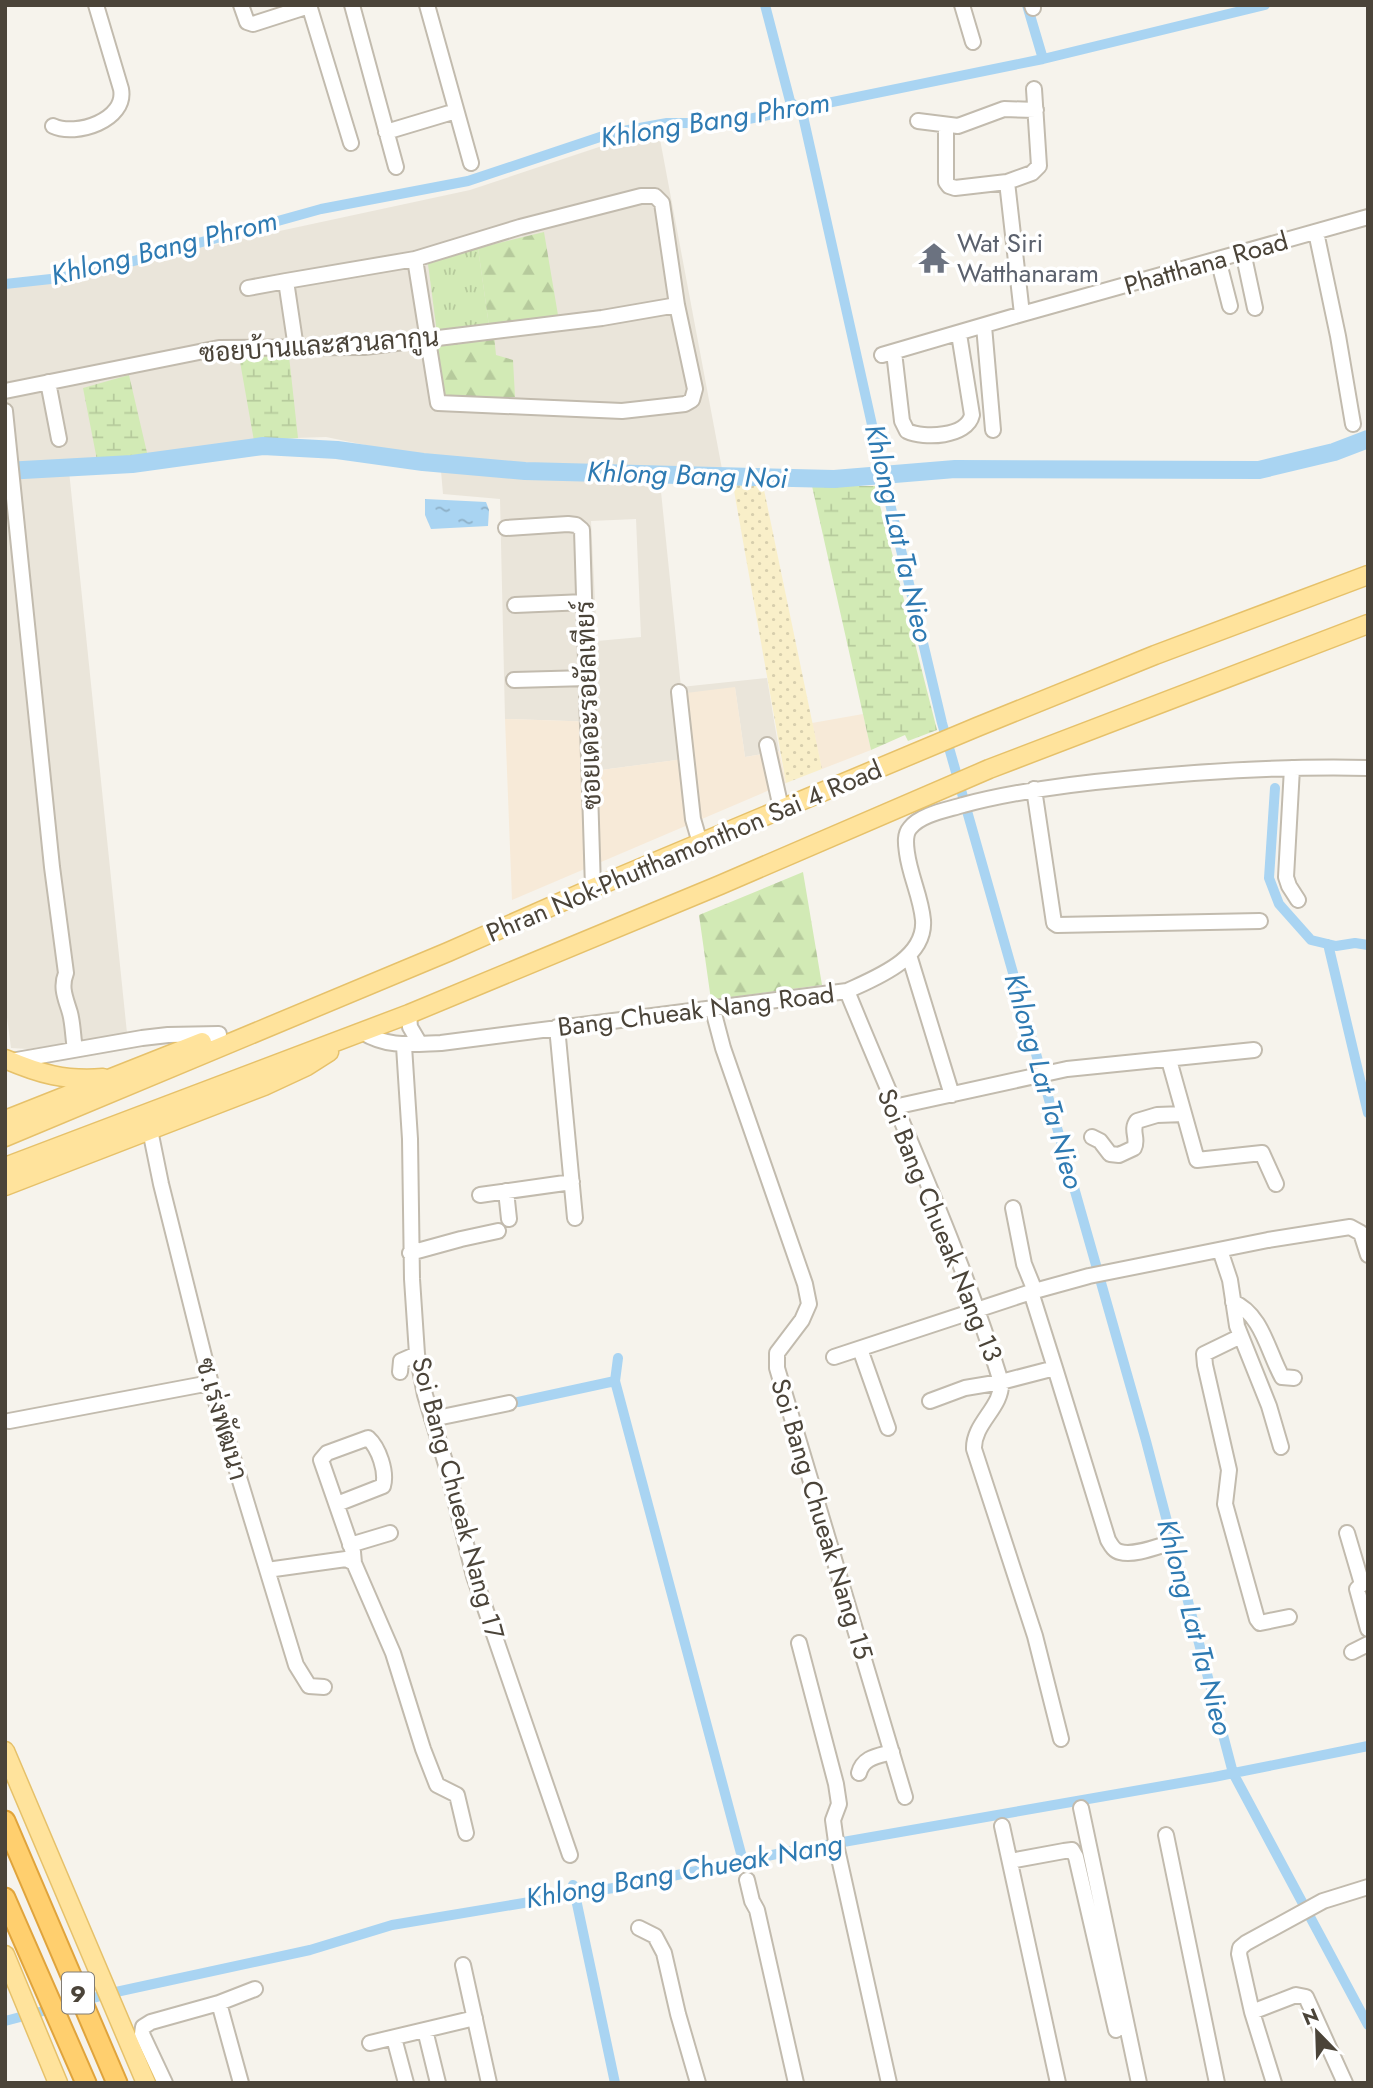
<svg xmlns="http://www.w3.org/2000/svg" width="1373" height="2088" font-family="Jost,Sarabun,sans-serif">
  <defs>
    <pattern id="grass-tufts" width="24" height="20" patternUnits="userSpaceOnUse" patternTransform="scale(1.75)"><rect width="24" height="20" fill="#d2eab5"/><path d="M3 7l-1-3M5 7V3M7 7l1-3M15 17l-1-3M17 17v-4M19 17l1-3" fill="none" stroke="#b6ca9c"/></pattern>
    <pattern id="forest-firs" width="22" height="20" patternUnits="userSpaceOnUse" patternTransform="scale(1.75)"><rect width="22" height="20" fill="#d2eab5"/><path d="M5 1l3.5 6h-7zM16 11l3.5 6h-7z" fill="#b6ca9c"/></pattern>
    <pattern id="wetland-marsh" width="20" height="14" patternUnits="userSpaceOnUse" patternTransform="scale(1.75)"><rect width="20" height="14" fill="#d2eab5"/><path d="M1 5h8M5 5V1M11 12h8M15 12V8" fill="none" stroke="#b6ca9c"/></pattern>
    <pattern id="sand-dots" width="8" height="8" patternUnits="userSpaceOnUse" patternTransform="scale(1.75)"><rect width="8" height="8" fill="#f9efc9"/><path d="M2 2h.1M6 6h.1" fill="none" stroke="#d7cead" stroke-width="1.8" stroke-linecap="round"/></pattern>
    <pattern id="water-ripples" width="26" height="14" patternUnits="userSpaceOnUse" patternTransform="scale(1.75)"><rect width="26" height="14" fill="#a9d4f2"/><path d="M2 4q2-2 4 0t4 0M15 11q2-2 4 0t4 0" fill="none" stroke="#8caec5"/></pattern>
  </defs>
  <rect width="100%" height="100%" fill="#f6f3ec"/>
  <path fill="#eae5da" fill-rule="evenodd" d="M659,134L722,469L568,465L424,457L326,437L265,439L133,460L68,461L127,1033L28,1049L11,1048L5,1002V287L224,243L470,190L611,143Z
    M441,471L500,476L660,482L681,687L767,678L779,751L745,757L735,688L692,758L601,770L599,722L505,719L500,499L443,494ZM636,519L641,637L597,641L591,521Z"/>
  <path fill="#f7ead8" d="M735,687L745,757L779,751L786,783L512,900L505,719L600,722L601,770L691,758L686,693Z
    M863,714L871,750L822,769L812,723Z"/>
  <path fill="url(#grass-tufts)" d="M478,248L489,326L437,333L428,264Z"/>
  <path fill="url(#forest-firs)" d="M544,232L558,315L489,326L478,248Z
    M494,335L496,355L513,360L515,397L443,398L433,344Z
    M803,872L822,985L711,1000L699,915Z"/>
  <path fill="url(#wetland-marsh)" d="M239,356H289L298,438L254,441Z
    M129,375L148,457L97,460L83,388Z
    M812,486H875L937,730L908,741L905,735L871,750Z"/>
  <path fill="url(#sand-dots)" d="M733,485H763L822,769L786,783Z"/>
  <path fill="url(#water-ripples)" d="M425,499L486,502L489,510L488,526L431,529L425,515Z"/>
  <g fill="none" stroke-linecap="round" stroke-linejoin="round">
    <path stroke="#a9d4f2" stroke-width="10" d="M765,5L790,101L803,116L883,474L942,723L1146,1441L1233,1773L1368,2025
      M1027,5L1043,59
      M5,284L60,278L123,264L321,209L468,181L612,133L667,123H729L1043,59L1265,5
      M1275,788L1269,878L1279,904L1311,940L1336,946L1355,943L1368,945
      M1328,944L1368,1113
      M618,1358L615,1381L743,1861
      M518,1402L615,1381
      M573,1885L615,2083
      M5,2021L116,1992L310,1950L392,1925L625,1886L786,1852L1214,1777L1368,1746"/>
    <path stroke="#a9d4f2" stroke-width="18" d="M5,471L132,464L263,446L337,450L423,462L525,471L834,479L955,469L1259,470L1334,452L1368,439"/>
    <defs>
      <path id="minor" d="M241,5L247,22L253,24L309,6
        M309,5L351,143
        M352,5L396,167
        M427,5L471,163
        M962,5L973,42
        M1032,5L1033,8
        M918,121L958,126L1004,109L1036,110
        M53,126C76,137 127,120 121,89L96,5
        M946,126V182L949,186L955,188L1007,182
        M386,132L456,111
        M1316,232L1338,336L1353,424
        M1243,252L1255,308
        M1218,259L1230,306
        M286,281L415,259L520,227L641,196H655L662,203L677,305L695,389L692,400L685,404L622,411L438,403L415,259
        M248,288L286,281L296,348
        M1022,314L1007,182L1032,173L1039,166L1034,89
        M984,326L993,430
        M894,352L902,421L907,431C924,439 967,437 972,415L959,334
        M882,355L1022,314L1368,217
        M48,382L59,439
        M5,391L219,348L364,347L602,318L677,305
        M5,411L52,867L66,973C60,988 66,999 70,1013C73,1024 73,1038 75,1049
        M506,528L568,524L576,525L582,530L593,888
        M515,605L585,602
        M514,680L588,678
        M679,692L693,819L700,843
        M767,745L781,808
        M1292,768L1286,877L1289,886L1298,900
        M1034,789L1054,923L1057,925L1260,921
        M909,955L952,1095
        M847,991C900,1121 960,1248 1001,1382C1003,1407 973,1423 974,1449L1035,1636L1061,1739
        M713,1010L723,1048L805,1284L809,1304L802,1320L777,1353V1368L905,1797
        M409,1014L410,1027L420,1044
        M557,1027L575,1218
        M362,1032C388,1048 412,1044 441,1043L847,991C875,978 926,959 923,920C921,897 910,876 907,853C906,845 904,835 910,828C921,814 947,810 963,805C1016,791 1070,784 1125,779C1206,771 1286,766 1368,768
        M404,1046L410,1139L412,1279L417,1354L425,1395L447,1468L474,1576L570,1855
        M1169,1060L1197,1160L1262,1153L1276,1184
        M11,1061L142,1038L168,1035L219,1034
        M894,1107L1067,1069L1254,1050
        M150,1130L161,1184L213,1392L296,1665L309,1686L324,1687
        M1092,1137L1100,1141L1110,1154L1119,1155L1134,1148C1139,1139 1130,1130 1137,1121L1157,1115L1184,1114
        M506,1191L509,1219
        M480,1195L572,1182
        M1013,1208L1024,1264L1035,1291
        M1220,1250L1230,1280L1237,1326L1269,1406L1281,1447
        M410,1253L461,1239L498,1231
        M1031,1292L1055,1368
        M1233,1302C1262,1314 1268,1352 1282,1377L1294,1378
        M1241,1336L1204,1354L1205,1365L1229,1470L1225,1504L1257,1619L1260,1623L1289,1617
        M860,1349L888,1428
        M834,1357L1031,1292L1089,1276L1268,1240L1350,1227L1361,1233L1368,1255
        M400,1372L401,1361L417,1354
        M930,1401L965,1388L1001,1382L1055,1368L1108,1540C1111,1545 1114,1551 1120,1552C1134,1556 1156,1547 1170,1543
        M432,1419L509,1403
        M9,1421L210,1383
        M337,1504L383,1486C387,1472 379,1448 368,1438L327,1453L321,1460L353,1552L354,1563
        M1347,1533L1362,1584L1357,1589L1368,1629
        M350,1545L390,1533
        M267,1570L346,1559L354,1563L393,1653L423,1749L437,1785L457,1795L466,1833
        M799,1643L836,1784L839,1804L833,1820L837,1849L889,2083
        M1352,1652L1368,1644
        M859,1773C863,1757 878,1756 892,1752
        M1081,1808L1139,2083
        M1002,1826L1058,2083
        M1166,1835L1217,2083
        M1010,1861L1064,1851L1072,1850L1076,1857L1116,2030
        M747,1880L752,1901L757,1910L796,2083
        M639,1928L655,1936L664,1953L678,2014L698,2083
        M463,1965L489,2083
        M219,2003L241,2083
        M1252,2012L1296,1995L1306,1997L1345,2083
        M425,2030L438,2083
        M394,2038L406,2083
        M370,2043L475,2018
        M165,2083L142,2034L143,2027L151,2022L219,2003L255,1989
        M1274,2083L1252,2012L1239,1954L1240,1948L1246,1943L1323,1901L1368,1887"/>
      <path id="major" d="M5,1059C40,1074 65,1081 103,1078
        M5,1120L202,1042
        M5,1137L448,952L593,888L977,727L1155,655L1368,575
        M5,1167L409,1014L720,885L989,769L1368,624
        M5,1186L264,1086L307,1066L329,1052
        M5,1751L146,2083
        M5,1955L58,2083"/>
      <path id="highway" d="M5,1821L117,2083
        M5,1898L86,2083"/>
    </defs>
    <use href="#minor" stroke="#c2bbae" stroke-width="18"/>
    <use href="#major" stroke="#e6c16a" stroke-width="21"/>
    <use href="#highway" stroke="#e0a43c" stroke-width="23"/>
    <use href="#minor" stroke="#fff" stroke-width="14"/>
    <use href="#major" stroke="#ffe39c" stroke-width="18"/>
    <use href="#highway" stroke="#ffcf6e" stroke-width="19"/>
  </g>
  <defs>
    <symbol id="temple-bare" viewBox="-9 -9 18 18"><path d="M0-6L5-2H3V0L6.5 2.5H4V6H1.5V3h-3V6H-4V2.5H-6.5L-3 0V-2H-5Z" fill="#6b7280" stroke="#fff" stroke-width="2.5" paint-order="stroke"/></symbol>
  </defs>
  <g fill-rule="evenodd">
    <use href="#temple-bare" x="912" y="236" width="44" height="44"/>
  </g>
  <g text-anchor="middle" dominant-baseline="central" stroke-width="7" stroke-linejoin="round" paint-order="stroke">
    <rect fill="#fff" stroke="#817c74" stroke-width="2" x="62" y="1972.5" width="32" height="41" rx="5"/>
    <g font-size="24" font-weight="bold" fill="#4b4439">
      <text x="78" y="1993">9</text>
    </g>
    <g font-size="26" fill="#5b616d" stroke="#fff" text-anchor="start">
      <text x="957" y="243">Wat Siri<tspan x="957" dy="30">Watthanaram</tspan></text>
    </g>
    <g font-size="26" fill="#4b4439" stroke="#fff">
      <text transform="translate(1206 263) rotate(-16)">Phatthana Road</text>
      <text transform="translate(319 345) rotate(-4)">ซอยบ้านและสวนลากูน</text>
      <text transform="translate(588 705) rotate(-92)">ซอยเดอะรอยัลเทียร์</text>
      <text transform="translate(684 851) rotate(-23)">Phran Nok-Phutthamonthon Sai 4 Road</text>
      <text transform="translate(696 1010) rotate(-7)">Bang Chueak Nang Road</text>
      <text transform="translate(940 1225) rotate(68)">Soi Bang Chueak Nang 13</text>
      <text transform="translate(222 1419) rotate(74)">ซ.เร่งพัฒนา</text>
      <text transform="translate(458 1498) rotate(75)">Soi Bang Chueak Nang 17</text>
      <text transform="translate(822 1519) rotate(73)">Soi Bang Chueak Nang 15</text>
    </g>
    <g font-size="28" font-style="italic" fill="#2e7ab2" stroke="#fff">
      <text transform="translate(715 120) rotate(-9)">Khlong Bang Phrom</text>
      <text transform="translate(164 248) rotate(-14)">Khlong Bang Phrom</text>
      <text transform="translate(687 475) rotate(2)">Khlong Bang Noi</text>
      <text transform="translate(899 533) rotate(77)">Khlong Lat Ta Nieo</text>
      <text transform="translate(1044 1081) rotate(74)">Khlong Lat Ta Nieo</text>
      <text transform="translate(1195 1627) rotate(75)">Khlong Lat Ta Nieo</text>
      <text transform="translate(684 1871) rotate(-10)">Khlong Bang Chueak Nang</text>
    </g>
  </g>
  <rect width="1373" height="2088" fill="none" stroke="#4b4439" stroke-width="14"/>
  <g transform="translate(1317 2032) rotate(337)" stroke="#ffffff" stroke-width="5" paint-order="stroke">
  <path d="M0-5L12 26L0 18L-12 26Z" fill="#4b4439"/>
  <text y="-10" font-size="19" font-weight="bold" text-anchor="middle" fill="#4b4439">N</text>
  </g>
</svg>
